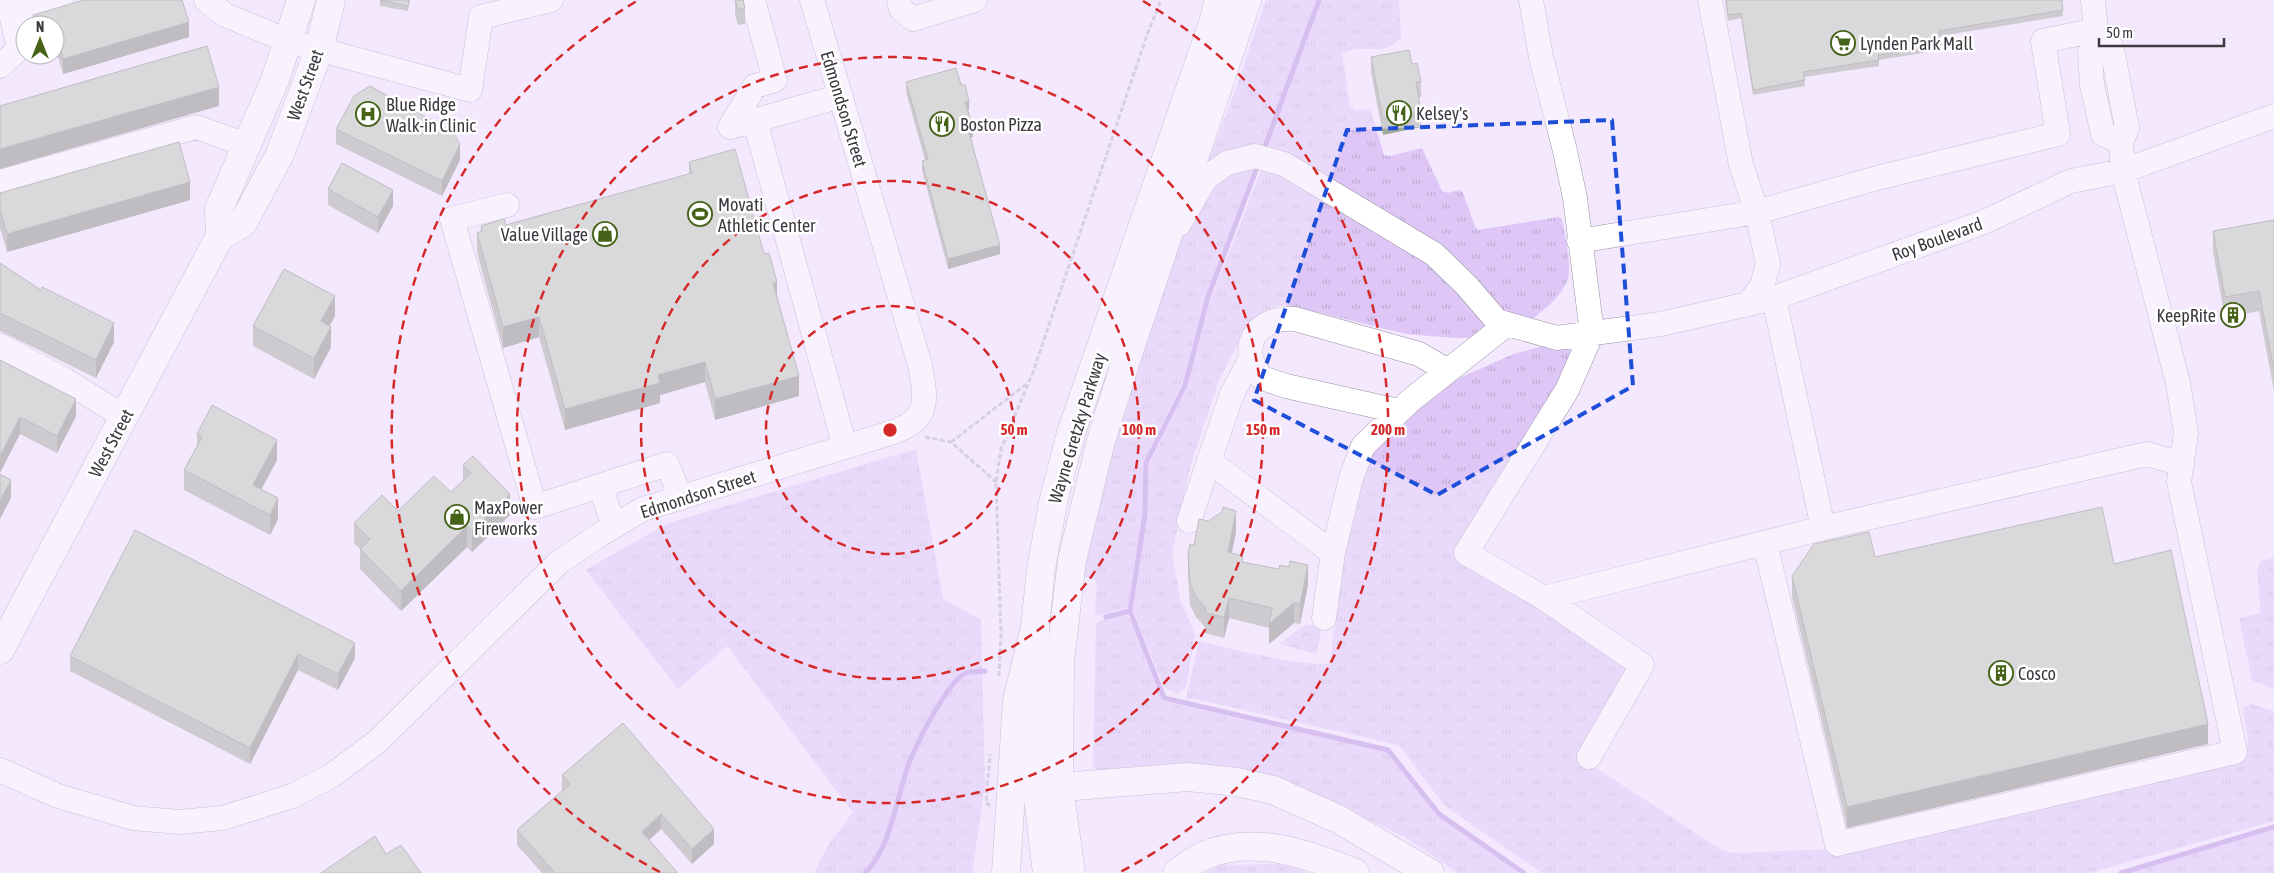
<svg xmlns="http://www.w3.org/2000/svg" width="2274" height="873" font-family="'Asap Condensed',sans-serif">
  <defs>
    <pattern id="grass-tufts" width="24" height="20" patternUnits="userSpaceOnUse" patternTransform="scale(1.25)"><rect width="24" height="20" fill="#dec7f6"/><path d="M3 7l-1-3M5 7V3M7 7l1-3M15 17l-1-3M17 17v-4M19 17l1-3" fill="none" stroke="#bfacd4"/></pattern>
    <pattern id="park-crowns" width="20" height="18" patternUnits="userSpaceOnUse" patternTransform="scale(1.25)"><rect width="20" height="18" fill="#dec7f6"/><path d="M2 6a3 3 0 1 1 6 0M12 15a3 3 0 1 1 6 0" fill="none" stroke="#bfacd4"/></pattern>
  </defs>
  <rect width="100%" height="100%" fill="#f3e8fe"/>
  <path fill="url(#grass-tufts)" d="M1266,0H1316L1296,59L1261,151L1205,167L1233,97Z
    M1320,0H1399L1401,38C1397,41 1392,46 1387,48C1371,52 1357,44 1342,54L1350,105L1355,111L1368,109L1371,112L1384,155L1390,156L1422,148L1442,191L1448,193L1459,190L1463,193L1476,229L1478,230L1559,217L1562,219C1565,235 1569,253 1569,270C1569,293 1542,311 1526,324L1485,303L1266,148L1289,90Z
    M1264,163L1411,243L1494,321L1473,338H1455L1406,334L1288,305L1278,306L1257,318L1237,346L1219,380L1191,464L1172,553L1180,599L1195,635L1186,686L1178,694L1164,687L1133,610L1147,516L1149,465L1187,385L1211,299Z
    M1255,165L1205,298L1183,381L1144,462L1143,514L1128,608L1097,616L1095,613L1097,583L1095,580L1081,575L1110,442L1180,236L1209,183Z
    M1586,335L1465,551L1636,667L1588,763L1722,850L1732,853L1844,849L2245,751L2248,741L2243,708L2251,704L2274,711V821L2089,873H1542L1444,805L1399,745L1195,699H1186L1199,641C1223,647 1311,669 1330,663L1344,552L1366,455L1438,387L1514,354Z
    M916,449L943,599L981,620L985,784L972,873H814L827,847L853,812L727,646L678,689L586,570L666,524Z
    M2274,558V689L2252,680L2239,618L2261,613L2257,569L2261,561Z
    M1125,615L1132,622L1162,701L1387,752L1437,814L1521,873H1458L1405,837L1290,783L1104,775L1093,767L1096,624L1102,620Z
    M2274,829V873H2125Z
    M1288,864L1307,873H1204L1220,865Z"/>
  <path fill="url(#park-crowns)" d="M1307,624L1322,628L1316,654L1279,644Z"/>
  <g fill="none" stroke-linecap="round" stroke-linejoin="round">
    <path stroke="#b68edd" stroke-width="5" d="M1263,152L1319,0
      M1259,162L1208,297L1185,385L1146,463L1145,514L1130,611L1164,698L1388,750L1439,814L1524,873
      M1106,617L1130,611
      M865,873C892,846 896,798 909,763C916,745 948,680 966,673C971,671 979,672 985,671
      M2121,873L2274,827"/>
    <defs>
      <path id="minor" d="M206,0L225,15L288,41L470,90L481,17L551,0
        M899,0L901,9L913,19L975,0
        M1531,0L1541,57L1565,151L1575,198L1592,333L1567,390L1466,553L1544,598L1823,528
        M1710,0L1741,165L1757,212L1768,264L1762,286L1748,304
        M2093,0L2096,30L2090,53L2092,85L2103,134L2121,142
        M12,14L61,0
        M0,66L19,49L8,0
        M755,121L845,447
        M739,125L841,96
        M730,127L755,86L775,80L753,0
        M0,182L196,127L247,145
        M507,205L452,219L535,507L667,464L681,498
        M1179,224L1206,178L1227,163L1255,156L1284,164L1434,254L1467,286L1497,321L1557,338L1661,324L1774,298L1984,222L2071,181L2123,171L2274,116
        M1579,241L1757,212L1881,177L2058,134L2043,41L2096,30
        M1774,298L1823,528L2147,454L2182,464
        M0,346L63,379L125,417
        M1250,360L1232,394L1209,461L1333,553L1351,478L1363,446L1411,400L1507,324
        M1398,411L1286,386L1262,378C1236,348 1256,316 1295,319L1419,354L1448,371
        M600,486L614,526
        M1189,521L1209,461
        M1765,543L1837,844L2235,752L2179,482L2186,433L2178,383L2123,171L2121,142L2127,128L2112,48L2096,30
        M1544,598L1642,665L1589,757
        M1324,618L1333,553
        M0,770L58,796L133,818L179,822L223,818L292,796L331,776L379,740L558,563L601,534L643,509L897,431C902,428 910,425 914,421C930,407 923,383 920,365L812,0"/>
      <path id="major" d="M220,236L243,223L280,154L319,50L331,0
        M0,650L220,236L219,209L275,80L301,0
        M1047,873L1037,789L1034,683L1035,627L1041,569L1053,503L1071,433L1215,17L1218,0
        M1071,873L1059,787L1060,661L1072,560L1101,441L1127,357L1247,0"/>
      <path id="highway" d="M1037,789L1188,777L1237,782L1273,790L1338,819L1430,873
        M1006,873L1017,701L1035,627
        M1177,873C1185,867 1194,860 1203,856C1252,834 1308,854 1355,873"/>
    </defs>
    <use href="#minor" stroke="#998fa3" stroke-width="25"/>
    <use href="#major" stroke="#998fa3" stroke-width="29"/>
    <use href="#highway" stroke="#998fa3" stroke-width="29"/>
    <path stroke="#bbb2c4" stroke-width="3" stroke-dasharray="5 2.5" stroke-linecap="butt" d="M925,437L951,442L996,482
      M951,442L1028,383
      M999,676L1001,634L996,482L1001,449L1033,372L1147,35L1161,0
      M990,806L986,803L990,754"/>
    <use href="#minor" stroke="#fff" stroke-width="24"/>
    <use href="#major" stroke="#fff" stroke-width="28"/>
    <use href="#highway" stroke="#fff" stroke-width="28"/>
  </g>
  <path fill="#a0a997" d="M380,0H410L408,11L380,6Z
    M735,0H743L745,8V24L738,25L735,14Z
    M1725,0H2062L2063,16L1940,36L1941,50L1879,60V66L1804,77L1805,86L1753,95L1741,18L1728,21Z
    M33,15L189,37L63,74L58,57L42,62L40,55H55V25H33Z
    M1371,57L1412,64L1421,82V97H1419L1421,112V127L1383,135L1371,72Z
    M906,82L961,85L969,110L968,111L973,137H971L1000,254L948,269L922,170V161L925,160L906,92Z
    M336,129L460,160L442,196L336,144Z
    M689,162L777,300L799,396L715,420L705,382L660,395V403L565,430L539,337L503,348L477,253V233L481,232V226L506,225L689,174Z
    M328,189L393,206L378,233L328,205Z
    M0,193L190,200L7,252L0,228Z
    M2274,220V391L2259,311L2225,318L2213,252V231Z
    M0,263L114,342L96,378L0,331Z
    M335,316L329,326L331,347L314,379L253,346V326Z
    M0,360L76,416L57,453L20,434Z
    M197,434L277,460L261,489L278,519L270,535L184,490V470L197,446Z
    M463,465L510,515L472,552L467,547L401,611L360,569V549L354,543V523L398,511L451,492L463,480Z
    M135,530L355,658L338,690L298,670L250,764L70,671V656Z
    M1236,532L1231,553L1243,562L1308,585L1300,624L1294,623L1269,644V628L1229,618L1224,638L1205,633V627L1196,617L1190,605L1188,575V555L1194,545Z
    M1875,557L2114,564L2208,744L1847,828L1792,597V576Z
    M623,723L714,844L692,864L661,829L649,840L678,873H542L517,845V830L562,791V775Z"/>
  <path fill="#828a7b" d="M189,22V37L63,74V59Z
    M58,41V57L42,62V55H55V42Z
    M219,87V106L0,169V149Z
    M969,101V110L965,111V102Z
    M973,128V137L968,138V129Z
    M460,144V160L442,196V181Z
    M190,182V200L7,252V234Z
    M393,190V206L378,233V217Z
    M1000,245V254L948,269V259Z
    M777,282V302L773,283Z
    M335,296V316L321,342V321Z
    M539,317V337L503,348V327Z
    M114,323V342L96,378V360Z
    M331,327V347L314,379V358Z
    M705,362V382L660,395V403L565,430V409L658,375Z
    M799,376V396L715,420V399Z
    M76,399V416L57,453V436Z
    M20,417V434L0,473V456Z
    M277,440V460L253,505V485Z
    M11,480V498L0,519V501Z
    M510,494V515L472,552V531Z
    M278,498V519L270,535V515Z
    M1236,511V532L1228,573V552Z
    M467,526V547L401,611V591Z
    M1308,565V585L1300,624V604Z
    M1229,598V618L1224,638V617Z
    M1294,603V623L1269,644V624Z
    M355,643V658L338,690V674Z
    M298,654V670L250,764V748Z
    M2208,724V744L1847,828V807Z
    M661,814V829L642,847V832Z
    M714,829V844L692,864V849Z"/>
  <path fill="#bac5b0" stroke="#828a7b" d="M84,0H182L189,22L63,59L58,41L55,42V25H36L33,15Z
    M380,0H409L408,6Z
    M735,0H743L745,8L738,10Z
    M1726,0H2062L2063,10L1939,31L1941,45L1878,55L1879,60L1803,72L1805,80L1753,90L1741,13L1728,15Z
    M207,46L219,87L0,149V106Z
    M1409,50L1412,64L1417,63L1421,82H1416L1421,112L1383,119L1371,57Z
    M956,68L961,85H965L969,101L965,102L973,128L968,129L1000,245L948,259L922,161L928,159L906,82Z
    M370,86L453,132L460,144L442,181L336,129L354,96Z
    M179,142L190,182L7,234L0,210V193Z
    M735,149L764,254L769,253L777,282L773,283L799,376L715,399L705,362L658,375L660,383L565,409L539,317L503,327L477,233L482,231L481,226L504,219L506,225L692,173L689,162Z
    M342,163L393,190L378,217L328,189Z
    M2274,220V370L2259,291L2225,297L2213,231Z
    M0,263L41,290L42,287L114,323L96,360L0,313Z
    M284,269L335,296L321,321L331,327L314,358L253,326Z
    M0,360L76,399L57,436L20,417L0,456Z
    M212,405L277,440L253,485L278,498L270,515L184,470L202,437L197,434Z
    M473,456L510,494L472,531L467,526L401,591L360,549L370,539L354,523L382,495L398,511L434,476L451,492L471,473L463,465Z
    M0,474L11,480L0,501Z
    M1223,507L1236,511L1228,552L1243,556L1242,562L1279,569L1280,565L1289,567L1290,561L1308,565L1300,604L1294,603L1269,624L1272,608L1229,598L1224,617L1205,613L1206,608L1196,597L1190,584L1188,555L1190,544L1194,545L1199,519L1208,521L1222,512Z
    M2102,507L2114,564L2171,550L2208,724L1847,807L1792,576L1814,544L1869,532L1875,557Z
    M135,530L355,643L338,674L298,654L250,748L70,656Z
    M623,723L714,829L692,849L661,814L642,832L678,873H555L517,830L570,784L562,775Z
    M375,836L386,854L401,845L421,873H321Z"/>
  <path d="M0 0H2274V873H0ZM1612,120L1633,386L1437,495L1254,400L1347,130Z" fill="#f3e8fe" fill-opacity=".55" fill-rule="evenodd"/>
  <path fill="none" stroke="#1d4ed8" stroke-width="4" stroke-dasharray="10 6" stroke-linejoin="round" d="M1612,120L1633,386L1437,495L1254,400L1347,130Z"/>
  <g fill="none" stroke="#d62828" stroke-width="2.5" stroke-dasharray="9 6">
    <circle cx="890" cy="430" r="124"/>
    <circle cx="890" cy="430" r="249"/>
    <circle cx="890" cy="430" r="373"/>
    <path d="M660 872A498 498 0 0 1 637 1M1143 1A498 498 0 0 1 1120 872"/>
  </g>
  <defs>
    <symbol id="supermarket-ring" viewBox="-11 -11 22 22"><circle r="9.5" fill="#fff" stroke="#456318" stroke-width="1.5"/><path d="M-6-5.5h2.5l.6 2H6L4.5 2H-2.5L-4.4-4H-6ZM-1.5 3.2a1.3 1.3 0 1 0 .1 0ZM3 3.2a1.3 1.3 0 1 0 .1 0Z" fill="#456318"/></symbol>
    <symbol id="restaurant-ring" viewBox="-11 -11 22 22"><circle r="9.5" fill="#fff" stroke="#456318" stroke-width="1.5"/><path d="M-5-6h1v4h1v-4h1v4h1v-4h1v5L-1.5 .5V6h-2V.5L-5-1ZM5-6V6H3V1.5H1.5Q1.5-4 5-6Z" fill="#456318"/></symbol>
    <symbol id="hospital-ring" viewBox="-11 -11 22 22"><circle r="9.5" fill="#fff" stroke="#456318" stroke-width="1.5"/><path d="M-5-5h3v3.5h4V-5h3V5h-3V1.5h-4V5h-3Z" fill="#456318"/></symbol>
    <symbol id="stadium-ring" viewBox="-11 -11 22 22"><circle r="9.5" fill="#fff" stroke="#456318" stroke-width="1.5"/><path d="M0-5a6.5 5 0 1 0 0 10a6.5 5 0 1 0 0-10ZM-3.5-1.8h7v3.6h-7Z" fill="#456318"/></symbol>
    <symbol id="shop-ring" viewBox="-11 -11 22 22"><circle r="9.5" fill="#fff" stroke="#456318" stroke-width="1.5"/><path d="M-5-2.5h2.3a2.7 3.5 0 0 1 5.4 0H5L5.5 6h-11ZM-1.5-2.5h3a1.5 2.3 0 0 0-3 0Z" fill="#456318"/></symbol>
    <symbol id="building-ring" viewBox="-11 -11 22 22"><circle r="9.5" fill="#fff" stroke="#456318" stroke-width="1.5"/><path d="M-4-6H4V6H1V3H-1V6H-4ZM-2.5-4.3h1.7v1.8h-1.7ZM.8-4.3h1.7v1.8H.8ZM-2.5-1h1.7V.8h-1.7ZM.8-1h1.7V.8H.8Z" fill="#456318"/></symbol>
  </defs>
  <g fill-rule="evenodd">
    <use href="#supermarket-ring" x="1829" y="29" width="28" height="28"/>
    <use href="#restaurant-ring" x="1385" y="99" width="28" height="28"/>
    <use href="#hospital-ring" x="354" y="100" width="28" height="28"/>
    <use href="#restaurant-ring" x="928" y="110" width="28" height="28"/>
    <use href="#stadium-ring" x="686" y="200" width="28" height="28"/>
    <use href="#shop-ring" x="591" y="220" width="28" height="28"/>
    <use href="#building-ring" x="2219" y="301" width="28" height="28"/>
    <use href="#shop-ring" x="443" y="503" width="28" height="28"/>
    <use href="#building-ring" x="1987" y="659" width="28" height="28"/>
  </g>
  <g text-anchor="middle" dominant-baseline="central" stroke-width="5" stroke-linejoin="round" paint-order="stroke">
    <g font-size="18" fill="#3d3941" stroke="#fff" text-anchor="start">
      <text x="1860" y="43">Lynden Park Mall</text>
      <text x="386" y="104">Blue Ridge<tspan x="386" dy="21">Walk-in Clinic</tspan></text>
      <text x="1416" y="113">Kelsey's</text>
      <text x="960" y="124">Boston Pizza</text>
      <text x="718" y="204">Movati<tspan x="718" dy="21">Athletic Center</tspan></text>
      <text x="588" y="234" text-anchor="end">Value Village</text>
      <text x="2216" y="315" text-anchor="end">KeepRite</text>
      <text x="474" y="507">MaxPower<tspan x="474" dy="21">Fireworks</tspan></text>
      <text x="2018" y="673">Cosco</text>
    </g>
    <g font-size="18" fill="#3d3941" stroke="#fff">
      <text transform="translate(305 85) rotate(-70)">West Street</text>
      <text transform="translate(844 109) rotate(73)">Edmondson Street</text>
      <text transform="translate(1937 239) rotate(-20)">Roy Boulevard</text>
      <text transform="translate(1077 428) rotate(-73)">Wayne Gretzky Parkway</text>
      <text transform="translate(111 443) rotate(-62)">West Street</text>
      <text transform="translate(698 494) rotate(-18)">Edmondson Street</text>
    </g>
  </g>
  <circle cx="890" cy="430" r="8" fill="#d62828" stroke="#fff" stroke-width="2.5"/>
  <g font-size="15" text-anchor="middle" font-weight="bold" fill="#d62828" stroke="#fff" stroke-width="5" stroke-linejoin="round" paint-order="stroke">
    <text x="1014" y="435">50 m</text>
    <text x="1139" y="435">100 m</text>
    <text x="1263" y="435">150 m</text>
    <text x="1388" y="435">200 m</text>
  </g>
  <g transform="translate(40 40)"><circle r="24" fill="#ffffff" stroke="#b1b0b3"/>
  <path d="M0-4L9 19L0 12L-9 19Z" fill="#456318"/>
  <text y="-8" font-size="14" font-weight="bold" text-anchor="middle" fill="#3d3941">N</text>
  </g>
  <path d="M2099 38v8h125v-8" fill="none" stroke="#3d3941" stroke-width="2.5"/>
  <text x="2106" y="38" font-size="15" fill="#3d3941" stroke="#ffffff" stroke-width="4" paint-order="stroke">50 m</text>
</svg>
